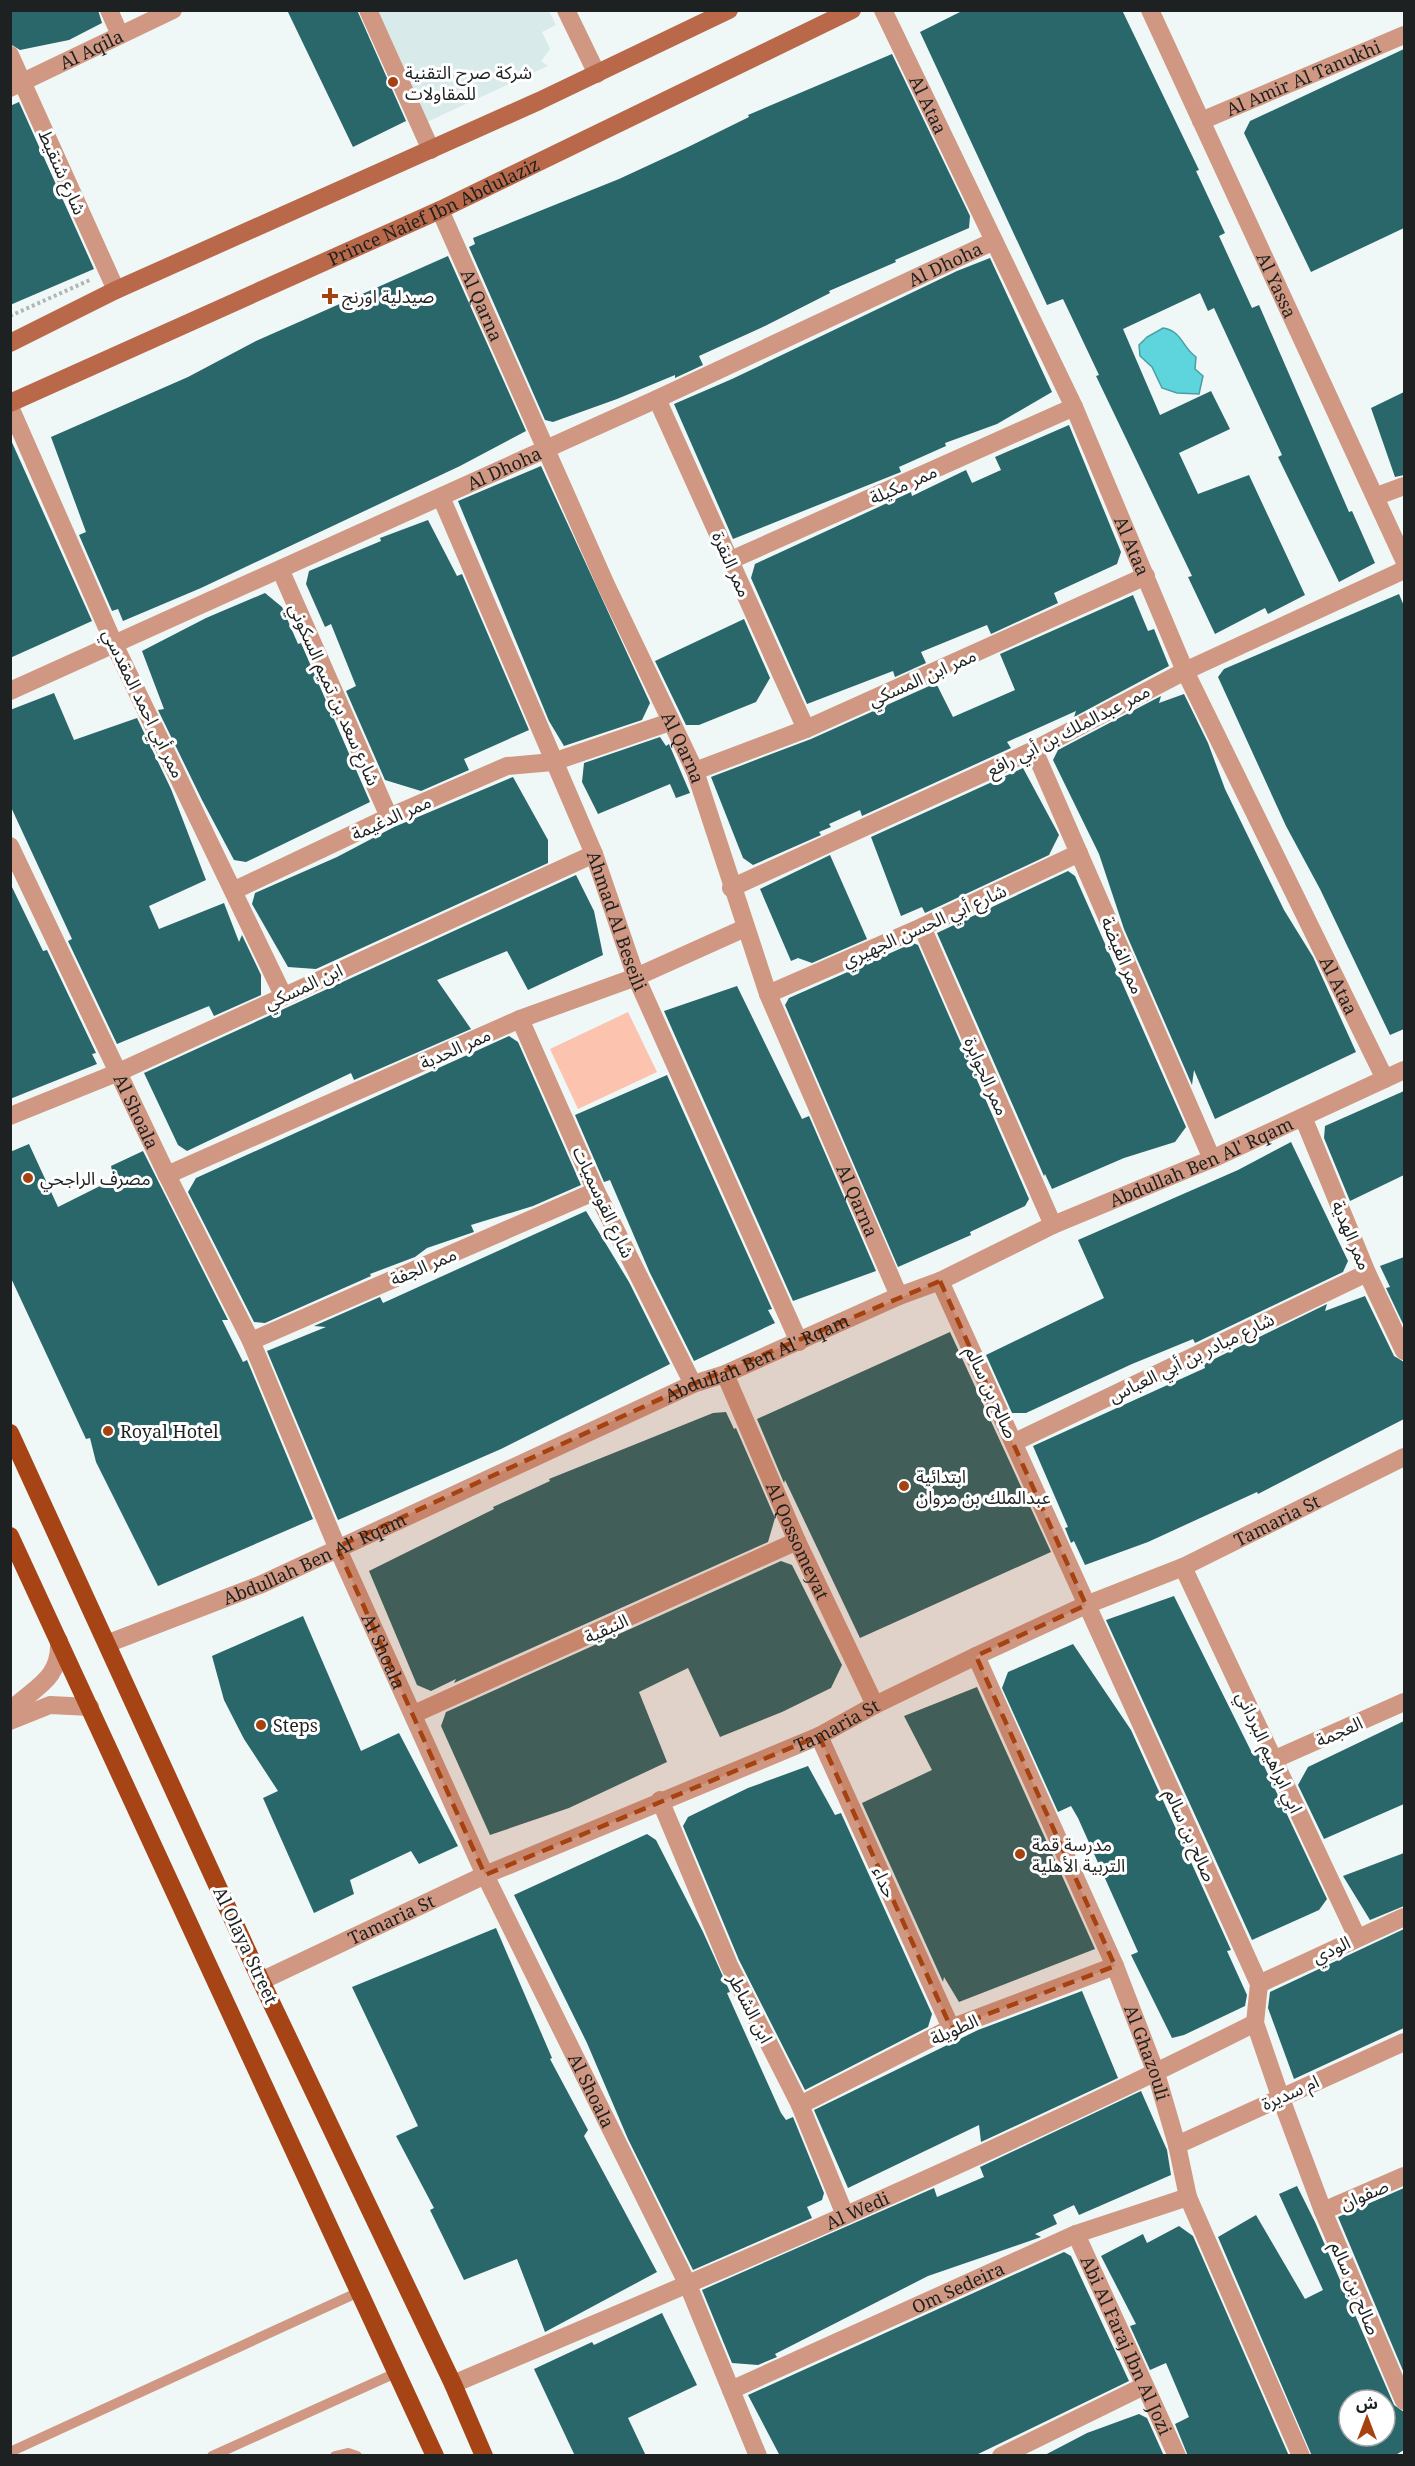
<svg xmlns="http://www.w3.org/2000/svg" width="1415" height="2466" font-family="'Noto Serif','Noto Sans Arabic',serif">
  <rect width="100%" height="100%" fill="#eff7f7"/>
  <path fill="#d9eaeb" d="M375,11H549L556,25L542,32L550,49L541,61L548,66L427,122Z"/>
  <path fill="#fcc4ae" d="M628,1012L657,1072L578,1109L550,1049Z"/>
  <path fill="#5ed4dc" stroke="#4b9ea4" stroke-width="1.5" d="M1163,328C1182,331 1182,347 1196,357L1195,369L1203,376L1199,394L1177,393L1162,388L1152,367L1140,356L1139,345L1147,337Z"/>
  <path fill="#29676b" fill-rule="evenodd" d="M10,10H98L102,23L69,40L20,50L10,44Z
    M287,10H357L406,121L353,147Z
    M964,10H1122L1199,170L1196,171L1225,233L1219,236L1252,308L1259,305L1349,512L1352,511L1375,563L1339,582L1278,457L1282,455L1214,308L1208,311L1200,293L1123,329L1160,415L1211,391L1230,429L1179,453L1198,494L1249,475L1305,595L1268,614L1265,608L1215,634L1188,577L1192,576L1096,376L1099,375L1063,299L1047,305L920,32Z
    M1404,49V228L1311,272L1244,133L1250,121Z
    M892,54L970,216L969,228L895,260L896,262L829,291L830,293L765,326L699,356L703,365L675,378V375L617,399L553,422L545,420L469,247L475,244L473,238L619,179L686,148L749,117L748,115Z
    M19,102L94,269L10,305V106Z
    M448,256L526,431L460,466L201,588L123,621L118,609L112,611L79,535L86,532L51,437L188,377L256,341Z
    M990,258L1052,392L997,424L945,443L946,446L899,467L901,472L733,539L674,404L732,379L957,271Z
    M1404,392V475L1395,477L1371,408Z
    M1069,425L1121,552L1117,564L1054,593L1058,603L991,634L987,625L921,652L926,663L895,677L893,671L807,704L751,578L755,564L911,492L912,496L966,470L972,483L1001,470L995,457Z
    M10,438L92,621L10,658Z
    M541,466L650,703L642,720L564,746L549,721L458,501Z
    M428,520L457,576L462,574L529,730L464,759L469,770L421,791L385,780L346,691L356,686L331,624L325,627L306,584L309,571L381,541L380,538Z
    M265,593L282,607L298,644L301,643L370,802L246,862L234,860L202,800L158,710L164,709L142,651L206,618Z
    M1399,594L1404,606V1029L1390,1035L1320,889L1286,826L1218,677L1224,669Z
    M1133,595L1148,631L1154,629L1169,666L1074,717L1076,711L1007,742L1011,748L862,816L860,810L829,824L831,827L819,832L821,835L753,865L743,858L711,777L811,739L936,683L953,717L1015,690L1000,654Z
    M744,619L770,678L756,702L699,725H686L655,661Z
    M54,693L74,740L137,718L171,789L206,880L149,906L159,929L224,903L239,942L242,935L261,975V995L214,1016L209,1006L117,1044L68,941L72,939L10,805V710Z
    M1184,694L1208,743L1225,789L1284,910L1313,957L1356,1052L1215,1119L1194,1070L1192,1085L1124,929L1099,854L1053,760L1058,750L1161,696L1159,703Z
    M660,737L666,746L669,744L690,793L676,798L670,784L598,814L582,782L584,763Z
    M1023,768L1059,835L1049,855L925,913L922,907L901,916L871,837Z
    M513,777L548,840V863L316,969L288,967L252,904L255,893L337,857L394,827Z
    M830,855L867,939L812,963L798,958L791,961L760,889Z
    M1068,871L1075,876L1186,1127L1175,1142L1124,1158L1052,1189L1045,1174L1044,1176L937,933Z
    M576,875L594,911L603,955L528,990L507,951L437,980L471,1029L354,1080L351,1073L187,1151L178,1145L144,1073Z
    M10,883L43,951L47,950L96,1053L92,1054L97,1064L10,1099Z
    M913,943L918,945L1029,1199L1025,1206L970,1232L971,1235L898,1267L785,1005L789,998Z
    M737,986L802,1119L809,1116L876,1271L793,1301L664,1011Z
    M509,1036L518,1042L581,1185L533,1206L471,1225L474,1232L427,1248L415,1257L370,1274L371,1276L265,1323L254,1322L188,1192L196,1178Z
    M667,1075L772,1309L768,1310L775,1323L694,1361L650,1273L610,1180L604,1182L575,1115Z
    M1404,1091V1175L1350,1201L1324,1138L1325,1126Z
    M1291,1142L1348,1261L1343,1272L1195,1343L1193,1339L1132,1364L1026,1413H1012L986,1355L1104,1298L1078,1240L1238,1170Z
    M29,1144L58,1207L114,1179L111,1166L143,1151L228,1320H222L243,1362L247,1360L313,1519L158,1586L96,1462L90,1438L86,1439L10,1276V1152Z
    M586,1211L629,1282L670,1364L501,1449L338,1520L267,1351L326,1327L314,1326L380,1297L383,1303Z
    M1404,1257V1326L1386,1288L1390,1287L1380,1266Z
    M1365,1296L1394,1356L1404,1362V1419L1258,1494L1257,1492L1148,1542L1085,1565L1074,1541L1071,1543L1065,1528L1068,1527L1033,1446L1205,1368L1204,1364L1327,1304L1325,1311Z
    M950,1332L1051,1552L860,1638L785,1480L784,1483L757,1419Z
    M726,1412L734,1429L736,1428L775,1518L768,1542L454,1683L456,1679L431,1691L417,1685L369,1571L494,1509L493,1507L550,1481L549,1479L713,1413Z
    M781,1561L792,1565L842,1665L831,1688L782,1712L720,1737L688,1668L639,1692L667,1762L569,1808L490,1835L441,1726L446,1712Z
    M1174,1596L1252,1753L1257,1751L1327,1899L1319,1910L1252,1940L1106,1620Z
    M303,1616L361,1751L399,1733L458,1846L419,1864L411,1851L350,1880L354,1894L314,1913L263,1798L278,1791L244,1739L224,1700L212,1656Z
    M1073,1644L1131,1730L1231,1950L1227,1951L1247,1995L1245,2006L1184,2035L1172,2038L1131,1955L1138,1952L1078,1818L1071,1806L1058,1812L1002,1688L1008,1672Z
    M977,1687L1095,1949L959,2002L944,1977L943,1982L862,1803L932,1770L904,1716Z
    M1404,1721V1804L1324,1839L1298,1785L1308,1767Z
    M808,1766L835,1815L841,1813L932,2014L928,2027L805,2090L739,1960L683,1826L688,1817L748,1788Z
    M647,1834L656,1840L703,1932L730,1992L727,1993L781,2113L786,2120L793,2117L824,2193L822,2200L807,2207L812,2218L693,2270L628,2139L587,2043L514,1895Z
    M1404,1853V1906L1370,1920L1343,1876Z
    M496,1928L552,2058L550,2059L588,2130L584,2136L657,2272L545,2332L517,2259L464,2280L430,2210L434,2208L396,2136L418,2126L352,1987Z
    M1404,1929V2028L1294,2079L1268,2008L1270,1992Z
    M1082,1991L1118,2078L981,2142L979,2125L848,2188L814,2110L978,2030Z
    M1141,2091L1167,2150L1171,2175L1079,2215L1074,2205L1053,2215L1057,2224L1035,2234L1041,2237L928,2276L775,2354L777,2357L758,2365L732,2363L702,2290L934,2188L937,2197L984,2177L980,2167Z
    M1297,2186L1315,2222L1394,2405L1404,2412V2450L1394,2456H1312L1218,2237L1256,2215L1305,2299L1323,2290L1279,2194ZM1349,2400H1385V2436H1349Z
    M1404,2188V2373L1338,2217Z
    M1179,2226L1193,2236L1289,2456H1188L1175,2424L1189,2417L1166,2363L1150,2370L1130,2326L1136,2324L1101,2256L1143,2234L1147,2243Z
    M1064,2252L1071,2256L1129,2381L974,2456H780L748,2395Z
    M662,2313L697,2385L628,2418L646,2456H575L534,2369L592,2342L594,2345Z
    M1139,2414L1147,2418L1164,2456H1043L1087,2433Z"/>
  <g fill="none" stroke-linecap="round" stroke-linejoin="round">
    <path stroke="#b0b6b6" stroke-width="4" stroke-dasharray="3 3" stroke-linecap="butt" d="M10,316L92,279"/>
    <path stroke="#d09882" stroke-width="10" d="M10,2452L361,2291
      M212,2456L398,2372
      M335,2456L348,2453L357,2456"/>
    <g stroke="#d09882" stroke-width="18">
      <path d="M109,10L120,35"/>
      <path d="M368,10L431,150"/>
      <path d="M566,10L597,74"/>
      <path id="s1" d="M883,10L1074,407L1185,671L1385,1079"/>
      <path id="s2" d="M1150,10L1404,560"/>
      <path d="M10,55L116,290"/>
      <path id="s3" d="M10,88L173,10"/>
      <path id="s4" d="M1201,121L1404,35"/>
      <path id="s5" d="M440,210L606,585L695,771L768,994L899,1296"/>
      <path d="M657,399L806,729"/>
      <path d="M10,407L115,646L283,995"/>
      <path d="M1377,496L1404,486"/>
      <path id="s6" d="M441,497L594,854L636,977L799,1342"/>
      <path d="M731,560L1074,407"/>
      <path d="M281,571L389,817"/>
      <path id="s7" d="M10,691L657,399L994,241"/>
      <path d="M1034,750L1212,1159"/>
      <path d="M695,771L806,729L1146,576"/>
      <path id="s8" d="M10,846L167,1175L251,1341L337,1547L485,1875L688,2285L758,2456"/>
      <path d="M731,888L1034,750L1185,671L1404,570"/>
      <path d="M235,890L389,817L507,766L553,762L670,722"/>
      <path d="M922,927L1053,1225"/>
      <path d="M768,994L922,927L1079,853"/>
      <path d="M520,1019L596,1191L693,1384"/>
      <path d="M10,1116L119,1072L594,854"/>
      <path d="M1303,1117L1367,1273L1404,1351"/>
      <path d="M167,1175L520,1019L636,977L745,928"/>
      <path d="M940,1281L1259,1984L1255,2023L1280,2096L1323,2211L1404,2401"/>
      <path d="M251,1341L596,1191"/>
      <path id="s9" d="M725,1374L797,1541L875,1705"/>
      <path d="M1015,1442L1367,1273"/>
      <path d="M1183,1567L1357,1937"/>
      <path id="s10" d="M109,1643L262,1584L693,1384L725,1374L899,1296L940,1281L1053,1225L1212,1159L1404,1070"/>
      <path id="s11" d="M976,1656L1115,1966L1156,2073L1177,2145L1188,2197L1301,2456"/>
      <path d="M10,1711C34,1687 61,1680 59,1641"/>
      <path d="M414,1714L797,1541"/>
      <path d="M10,1721L50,1705L90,1707"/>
      <path d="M819,1736L951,2028"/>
      <path d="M1273,1760L1404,1702"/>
      <path d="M660,1800L729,1965L800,2105L845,2215"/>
      <path id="s12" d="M261,1981L485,1875L819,1736L875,1705L976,1656L1086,1605L1183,1567L1404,1457"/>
      <path d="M1259,1984L1404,1917"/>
      <path d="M800,2105L951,2028L1115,1966"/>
      <path d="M1177,2145L1404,2042"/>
      <path d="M1323,2211L1404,2176"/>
      <path id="s13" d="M1076,2234L1177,2456"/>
      <path id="s14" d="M453,2384C723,2270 993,2155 1255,2023"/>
      <path id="s15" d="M731,2390L1076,2234L1188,2197"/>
      <path d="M1001,2456L1144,2386"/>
    </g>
    <g stroke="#b96949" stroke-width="18">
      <path d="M10,343L116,290L539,101L729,10"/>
      <path id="s16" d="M10,403L440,210L852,10"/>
    </g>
    <path stroke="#a64416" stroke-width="18" d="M10,1433L261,1981L453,2384L484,2456
      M10,1536L435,2456"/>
  </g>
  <path fill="#a64210" fill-opacity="0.2" stroke="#a64210" stroke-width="4.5" stroke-dasharray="12 8" stroke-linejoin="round" d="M940,1281L1086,1605L976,1656L1115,1966L951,2028L819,1736L485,1875L337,1547L693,1384Z"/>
  <g fill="#a64210" stroke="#fff" stroke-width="2">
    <circle cx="393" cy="82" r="6"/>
    <path d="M327 287h6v6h6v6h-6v6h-6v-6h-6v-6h6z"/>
    <circle cx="28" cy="1178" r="6"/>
    <circle cx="108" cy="1431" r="6"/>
    <circle cx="904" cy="1486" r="6"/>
    <circle cx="261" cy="1725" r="6"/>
    <circle cx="1020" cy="1854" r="6"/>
  </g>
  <g text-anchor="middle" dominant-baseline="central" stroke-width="6" stroke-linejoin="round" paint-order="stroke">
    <g font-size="18" fill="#1e2121" stroke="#fff">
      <text stroke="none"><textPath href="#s3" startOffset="90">Al Aqila</textPath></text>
      <text stroke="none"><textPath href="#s4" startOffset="111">Al Amir Al Tanukhi</textPath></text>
      <text stroke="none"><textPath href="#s1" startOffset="105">Al Ataa</textPath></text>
      <text transform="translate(63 172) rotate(66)">شارع شنقيط</text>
      <text stroke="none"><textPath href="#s16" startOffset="465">Prince Naief Ibn Abdulaziz</textPath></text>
      <text stroke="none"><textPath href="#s7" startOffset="1028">Al Dhoha</textPath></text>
      <text stroke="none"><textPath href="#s2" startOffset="303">Al Yassa</textPath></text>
      <text stroke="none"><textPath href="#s5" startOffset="104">Al Qarna</textPath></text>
      <text stroke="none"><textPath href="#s7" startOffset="542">Al Dhoha</textPath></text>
      <text transform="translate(903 484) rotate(-24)">ممر مكيلة</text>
      <text stroke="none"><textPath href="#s1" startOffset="591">Al Ataa</textPath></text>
      <text transform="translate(732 564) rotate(66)">ممر النقرة</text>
      <text transform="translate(922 677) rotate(-24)">ممر ابن المسكي</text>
      <text transform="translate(335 694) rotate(66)">شارع سعد بن تميم السكوني</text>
      <text transform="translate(144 703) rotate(64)">ممر أبي احمد المقدسي</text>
      <text transform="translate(1068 730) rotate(-27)">ممر عبدالملك بن أبي رافع</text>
      <text stroke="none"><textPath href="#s5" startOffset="590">Al Qarna</textPath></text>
      <text transform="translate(391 817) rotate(-24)">ممر الدغيمة</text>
      <text stroke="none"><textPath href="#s6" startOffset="459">Ahmad Al Beseili</textPath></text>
      <text transform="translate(924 925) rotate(-24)">شارع أبي الحسن الجهيري</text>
      <text transform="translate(1123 955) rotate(67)">ممر الفيضة</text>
      <text stroke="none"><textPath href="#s1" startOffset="1077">Al Ataa</textPath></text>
      <text transform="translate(303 986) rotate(-25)">ابن المسكي</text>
      <text transform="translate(455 1048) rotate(-24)">ممر الحدبة</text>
      <text transform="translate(987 1076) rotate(66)">ممر الجوابرة</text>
      <text stroke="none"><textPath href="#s8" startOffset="294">Al Shoala</textPath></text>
      <text stroke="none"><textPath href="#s10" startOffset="1194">Abdullah Ben Al' Rqam</textPath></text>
      <text stroke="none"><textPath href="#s5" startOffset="1076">Al Qarna</textPath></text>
      <text transform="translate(604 1202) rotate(65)">شارع القوسميات</text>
      <text transform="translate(1352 1235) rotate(67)">ممر الهدية</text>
      <text transform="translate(423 1266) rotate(-23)">ممر الجفة</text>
      <text transform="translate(1191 1357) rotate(-26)">شارع مبادر بن أبي العباس</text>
      <text stroke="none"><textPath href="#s10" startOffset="708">Abdullah Ben Al' Rqam</textPath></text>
      <text transform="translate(992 1392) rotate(65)">صالح بن سالم</text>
      <text stroke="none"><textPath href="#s12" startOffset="1116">Tamaria St</textPath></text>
      <text stroke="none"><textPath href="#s9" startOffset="182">Al Qossomeyat</textPath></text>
      <text stroke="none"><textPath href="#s10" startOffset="222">Abdullah Ben Al' Rqam</textPath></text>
      <text transform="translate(606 1628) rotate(-24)">النبقية</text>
      <text stroke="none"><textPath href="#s8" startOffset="888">Al Shoala</textPath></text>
      <text stroke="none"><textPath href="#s12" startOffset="630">Tamaria St</textPath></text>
      <text transform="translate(1339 1731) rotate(-24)">العجمة</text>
      <text transform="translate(1270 1752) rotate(65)">ابي ابراهيم البرداني</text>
      <text transform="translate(1191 1835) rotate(66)">صالح بن سالم</text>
      <text transform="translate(885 1882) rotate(66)">حداء</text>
      <text stroke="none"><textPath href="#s12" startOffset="144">Tamaria St</textPath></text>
      <text transform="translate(246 1945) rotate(65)">Al Olaya Street</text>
      <text transform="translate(1331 1949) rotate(-25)">الودي</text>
      <text transform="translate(751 2008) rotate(63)">ابن الشاطر</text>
      <text transform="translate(954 2029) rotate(-24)">الطويلة</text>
      <text stroke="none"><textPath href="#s11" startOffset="432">Al Ghazouli</textPath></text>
      <text stroke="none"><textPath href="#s8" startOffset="1374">Al Shoala</textPath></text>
      <text transform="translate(1290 2092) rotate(-24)">ام سديرة</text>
      <text transform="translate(1364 2194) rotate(-23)">صفوان</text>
      <text stroke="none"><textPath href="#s14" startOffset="440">Al Wedi</textPath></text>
      <text stroke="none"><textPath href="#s15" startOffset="249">Om Sedeira</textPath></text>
      <text transform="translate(1356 2288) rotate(67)">صالح بن سالم</text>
      <text stroke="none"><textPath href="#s13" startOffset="122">Abi Al Faraj Ibn Al Jozi</textPath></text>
    </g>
    <g font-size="18" fill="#1e2121" stroke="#fff" text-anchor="start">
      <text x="405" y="72">شركة صرح التقنية<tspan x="405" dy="21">للمقاولات</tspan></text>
      <text x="342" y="296">صيدلية اورنج</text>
      <text x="40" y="1178">مصرف الراجحي</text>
      <text x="120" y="1431">Royal Hotel</text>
      <text x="916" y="1476">ابتدائية<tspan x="916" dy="21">عبدالملك بن مروان</tspan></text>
      <text x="273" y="1725">Steps</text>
      <text x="1032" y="1844">مدرسة قمة<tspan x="1032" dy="21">التربية الأهلية</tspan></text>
    </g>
  </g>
  <rect width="1415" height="2466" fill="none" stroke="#1e2121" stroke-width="24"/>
  <g transform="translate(1367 2418)"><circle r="28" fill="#ffffff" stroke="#a5a6a6" stroke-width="1.5"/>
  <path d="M0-4.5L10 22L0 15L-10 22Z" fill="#a64210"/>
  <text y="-9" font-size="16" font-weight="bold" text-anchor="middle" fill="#1e2121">ش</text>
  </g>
</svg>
